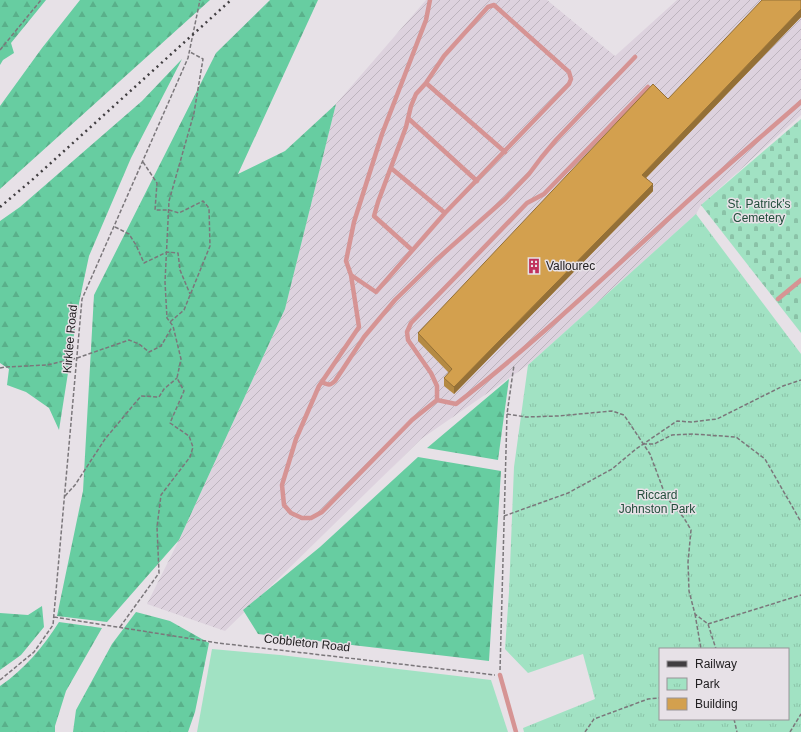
<svg xmlns="http://www.w3.org/2000/svg" width="801" height="732" font-family="Helvetica,sans-serif">
  <defs>
    <pattern id="industrial-furrows" width="10" height="10" patternUnits="userSpaceOnUse"><rect width="10" height="10" fill="#ddd2de"/><path d="M-1 1l2-2M0 10L10 0M9 11l2-2" fill="none" stroke="#bdb4be"/></pattern>
    <pattern id="forest-firs" width="22" height="20" patternUnits="userSpaceOnUse"><rect width="22" height="20" fill="#67cda1"/><path d="M5 1l3.5 6h-7zM16 11l3.5 6h-7z" fill="#59b08a"/></pattern>
    <pattern id="cemetery-stones" width="16" height="16" patternUnits="userSpaceOnUse"><rect width="16" height="16" fill="#a1e2c3"/><path d="M2 7V4a2 2 0 0 1 4 0v3zM10 15v-3a2 2 0 0 1 4 0v3z" fill="#8ac2a7"/></pattern>
    <pattern id="park-tufts" width="24" height="20" patternUnits="userSpaceOnUse"><rect width="24" height="20" fill="#a1e2c3"/><path d="M3 7l-1-3M5 7V3M7 7l1-3M15 17l-1-3M17 17v-4M19 17l1-3" fill="none" stroke="#8ac2a7"/></pattern>
  </defs>
  <rect width="100%" height="100%" fill="#e7e1e7"/>
  <path fill="url(#industrial-furrows)" d="M426,0H547L615,56L677,0H801V115L701,205L696,214L528,365L421,439L225,631L147,604L179,540L285,309L336,104Z"/>
  <path fill="#a1e2c3" d="M212,649L280,655L491,680L508,732H197Z"/>
  <path fill="url(#forest-firs)" d="M0,0H46L11,43L14,53L3,60L0,65Z
    M80,0H210L0,189V106L42,48Z
    M270,0H318L238,174L285,151L336,104L285,309L179,540L107,622L57,616L83,491L94,295L216,53Z
    M182,59L131,158L89,256L79,303L59,430L49,408L26,392L7,385L9,369L0,363V221L20,207L142,101Z
    M509,379L498,460L427,448Z
    M418,457L501,471L489,661L258,634L243,610L320,547Z
    M42,606L44,627L21,655L0,670V613L28,615Z
    M136,612L170,621L209,643L195,712L188,732H73L76,710L112,644Z
    M59,622L102,628L66,691L55,726V732H0V686C25,669 43,647 59,622Z"/>
  <path fill="url(#cemetery-stones)" d="M801,119V333L701,205Z"/>
  <path fill="url(#park-tufts)" fill-rule="evenodd" d="M696,214L801,354V732H524L523,728L595,699L583,654L528,673L505,649L509,592L514,467L528,365ZM660,649H788V719H660Z"/>
  <g fill="none" stroke-linecap="round" stroke-linejoin="round">
    <path stroke="#7b777b" stroke-width="1.5" stroke-dasharray="4 2" stroke-linecap="butt" d="M0,50L41,0
      M143,162L157,183L155,210H169L179,213L203,201L209,208L210,246L184,310L170,322
      M115,227L129,234L136,245L144,263L167,252L178,253L180,270L190,294
      M0,368L5,367L47,365L77,358L129,340L139,344L149,352L161,346L172,327
      M507,414L526,417L558,416L612,411L624,415L650,454L666,497L684,518L691,530L688,562L689,591L695,614L708,624L716,649
      M643,444H654L672,435L693,434L736,437L765,459L801,522
      M65,496L75,485L105,439L141,396L159,397L164,389L177,378
      M504,516L568,493L612,469L636,449L677,421L691,422L717,419L783,386L801,380
      M695,614L701,649
      M54,617L218,643L495,675
      M708,624L801,595
      M120,627L159,573L157,527L161,495L190,457L193,447L189,436L170,423L184,391L177,378L181,359L173,326L167,318L165,282L169,201L194,113L203,59L190,52
      M500,670L507,414L514,365
      M0,680L34,652L53,625L82,299L188,58L200,0
      M734,719L737,732
      M585,732L594,719L648,699L660,698
      M790,732L801,714"/>
    <path stroke="#d69494" stroke-width="4.5" d="M430,0L426,20L382,134L354,222L346,261L351,275L359,327L319,386L296,439L282,485L284,505L291,513L302,518H311L322,512L412,420L437,400L456,404C534,344 605,276 678,210C718,173 760,138 801,102
      M426,83L505,152
      M409,119L477,181
      M391,168L445,213
      M351,275L376,292L445,213L569,84L571,79L569,72L494,5L488,7L444,56L426,83L416,94L411,106L406,127L378,202L374,216L412,250
      M778,299L801,280
      M322,382C328,385 330,386 335,381L364,337L395,300L436,260L505,199L529,174L541,158L556,140L635,57
      M437,400V386L431,373L408,340L407,332L411,323L527,203L544,194L648,87
      M500,675L516,732"/>
    <path stroke="#413e41" stroke-width="2.5" stroke-dasharray="2 4" stroke-linecap="butt" d="M0,207L32,180L231,0"/>
  </g>
  <path fill="#b58a43" d="M801,0V17L646,178L653,191L454,394L444,386V378L449,373L418,341V333L668,99Z"/>
  <path fill="#947037" d="M801,9V17L642,182V175Z
    M653,184V191L454,394V387Z"/>
  <path fill="#d3a04e" stroke="#947037" d="M762,0H801V9L642,175L653,184L454,387L444,378L452,369L418,333L653,84L668,99Z"/>
  <defs>
    <symbol id="building-bare" viewBox="-9 -9 18 18"><path d="M-4-6H4V6H1V3H-1V6H-4ZM-2.5-4.3h1.7v1.8h-1.7ZM.8-4.3h1.7v1.8H.8ZM-2.5-1h1.7V.8h-1.7ZM.8-1h1.7V.8H.8Z" fill="#c0315d" stroke="#e7e1e7" stroke-width="2.5" paint-order="stroke"/></symbol>
  </defs>
  <g fill-rule="evenodd">
    <use href="#building-bare" x="523" y="255" width="22" height="22"/>
  </g>
  <g text-anchor="middle" dominant-baseline="central" stroke-width="3" stroke-linejoin="round" paint-order="stroke">
    <g font-size="12" fill="#234e3c" stroke="#e7e1e7">
      <text x="759" y="204">St. Patrick's<tspan x="759" dy="14">Cemetery</tspan></text>
      <text x="657" y="495">Riccard<tspan x="657" dy="14">Johnston Park</tspan></text>
    </g>
    <g font-size="12" fill="#222022" stroke="#e7e1e7" text-anchor="start">
      <text x="546" y="266">Vallourec</text>
    </g>
    <g font-size="12" fill="#222022" stroke="#e7e1e7">
      <text transform="translate(70 339) rotate(-85)">Kirklee Road</text>
      <text transform="translate(307 643) rotate(6)">Cobbleton Road</text>
    </g>
  </g>
  <rect x="659" y="648" width="130" height="72" fill="#e7e1e7" stroke="#989498"/>
  <rect x="667" y="661" width="20" height="6" fill="#413e41" stroke="#989498"/>
  <text x="695" y="668" font-size="12" fill="#222022">Railway</text>
  <rect x="667" y="678" width="20" height="12" fill="url(#park-tufts)" stroke="#989498"/>
  <text x="695" y="688" font-size="12" fill="#222022">Park</text>
  <rect x="667" y="698" width="20" height="12" fill="#d3a04e" stroke="#989498"/>
  <text x="695" y="708" font-size="12" fill="#222022">Building</text>
</svg>
